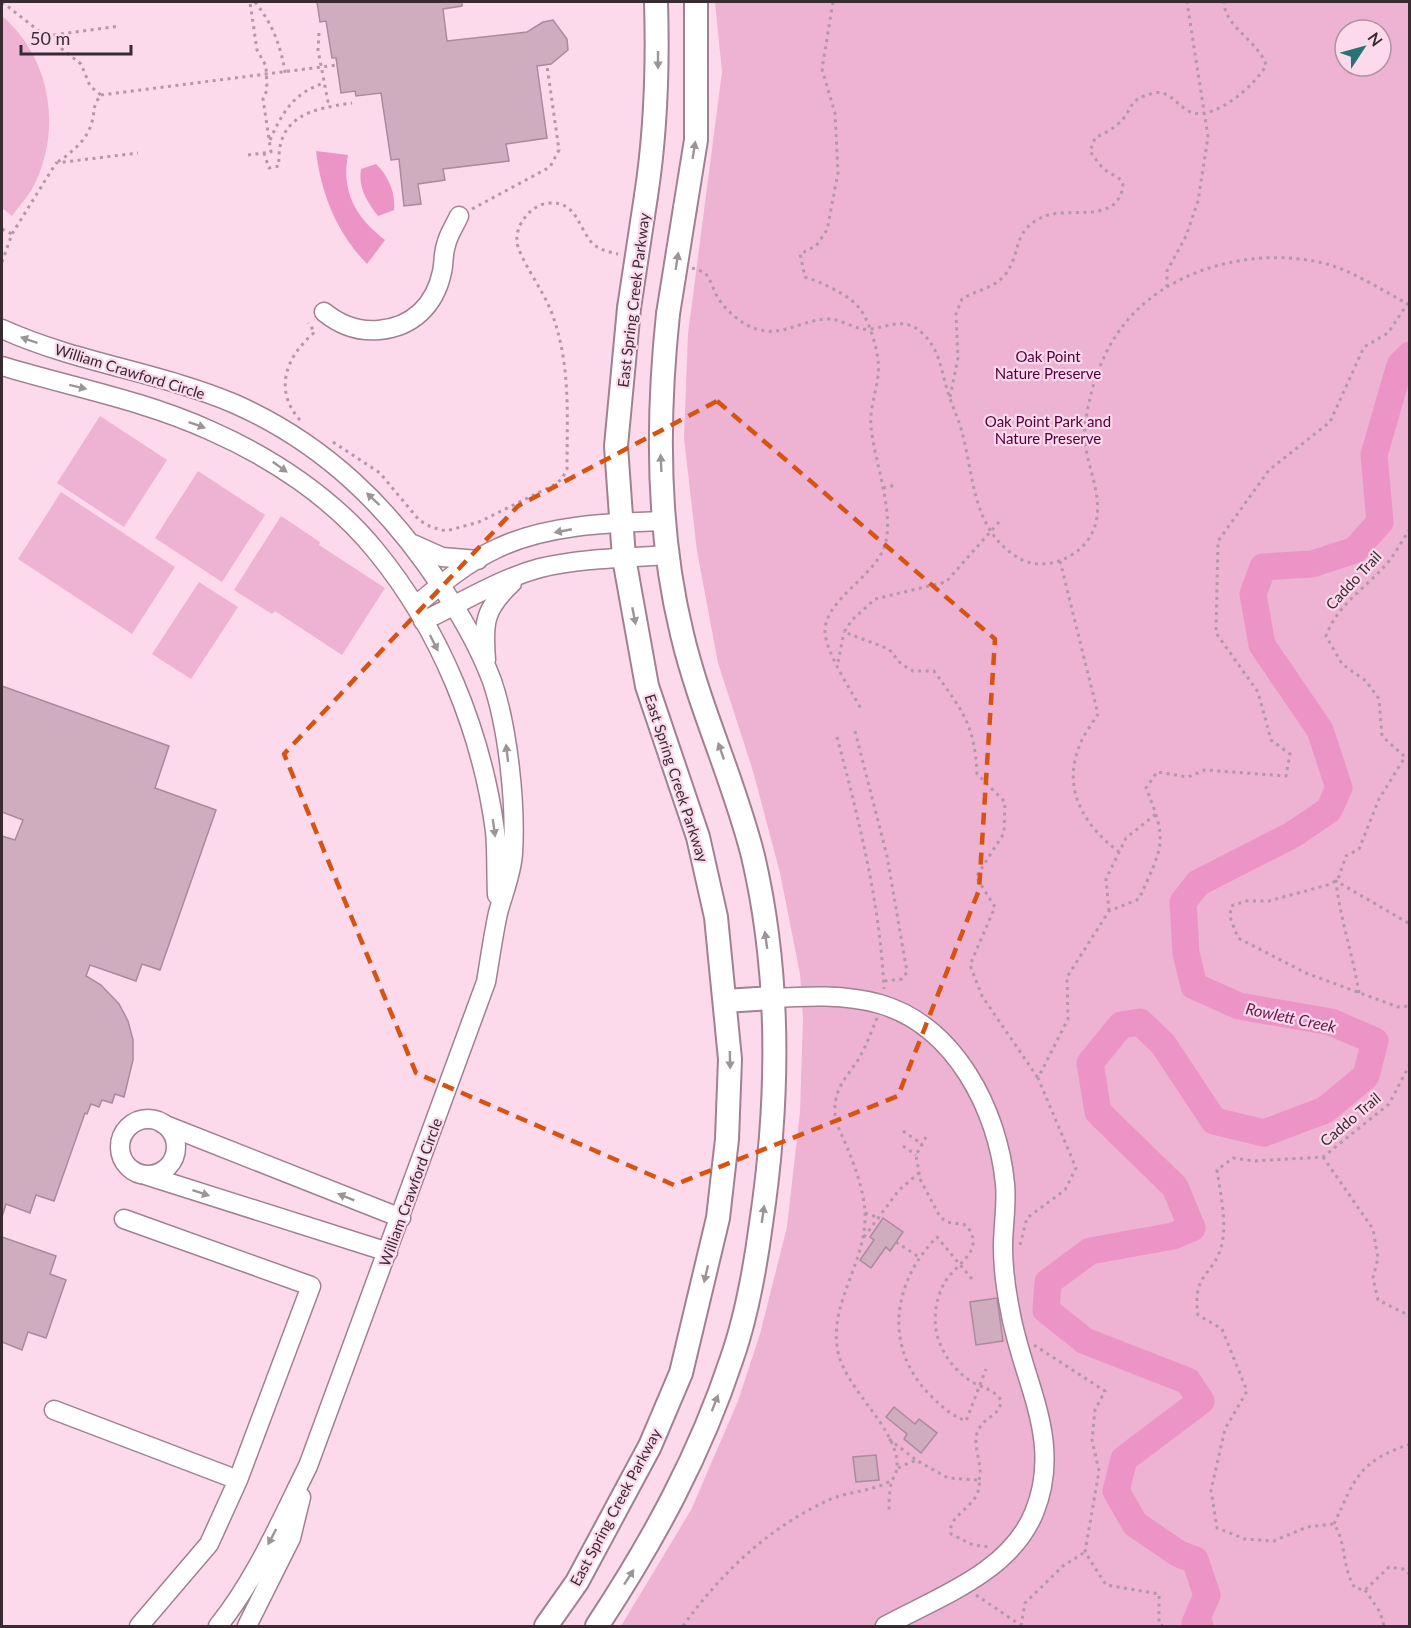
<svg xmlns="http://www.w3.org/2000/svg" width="1411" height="1628" font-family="Lato,sans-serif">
  <rect width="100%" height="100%" fill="#fdd9ec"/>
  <path fill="#eeb2d3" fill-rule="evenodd" d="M715,2H1409V1626H621L691,1510L738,1401L760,1334L787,1227L800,1112L803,1019L800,974L780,873L753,771L718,663L697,551L684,438L688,334L722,72ZM1345,30H1381V66H1345Z
    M2,16C49,56 62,125 36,181C31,193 20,205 12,216L2,208Z
    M100,416L167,460L124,527L57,483Z
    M198,471L265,515L222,582L155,538Z
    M61,492L175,567L132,634L18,559Z
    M281,516L320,542L319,545L385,588L342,655L275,611L272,614L234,590Z
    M199,582L238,607L191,679L152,654Z"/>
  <path fill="#ed94c7" d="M316,151L348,155C341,192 356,218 385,240L367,264C337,233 321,194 316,151Z
    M376,164C388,175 396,193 394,210L378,216C367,202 358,188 361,169Z"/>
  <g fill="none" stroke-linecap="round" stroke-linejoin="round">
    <path stroke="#ed94c7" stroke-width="27" d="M1200,1626L1195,1623L1207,1595L1195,1560L1179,1554L1135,1524L1116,1491L1124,1459L1201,1401L1188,1381L1085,1341L1046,1310L1048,1282L1090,1251L1173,1236L1192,1228L1175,1187L1098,1112L1090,1063L1121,1025L1140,1022L1163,1044L1214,1121L1264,1133L1325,1110L1366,1076L1375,1041L1331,1022L1239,1006L1194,986L1186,953L1183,902L1198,883L1292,835L1329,810L1339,788L1320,730L1262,645L1253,594L1263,567L1312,564L1355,550L1380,522L1374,455L1400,365L1410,355"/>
  </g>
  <path fill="#cfadbf" stroke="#ab8a9c" stroke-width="1.5" d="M317,2H462V6L443,9L447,41L527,32L543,22L553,20L567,39L568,50L551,64L537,66L547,138L506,144L509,161L443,169L445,180L418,184L421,204L404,206L399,159L391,160L381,93L356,96L355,91L341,93L336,58H332L326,21L320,22Z
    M2,686L169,746L155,788L216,810L160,970L142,964L136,981L90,965L86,976L101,985L119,1004L128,1021L133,1040V1060L124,1097L115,1094L112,1103L102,1100L99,1107L91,1104L87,1114L85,1113L54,1201L36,1195L30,1213L6,1204L2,1217V836L15,840L23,820L2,812Z
    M883,1218L903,1232L890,1251L886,1247L871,1268L860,1260L874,1240L870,1237Z
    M2,1237L56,1256L50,1274L66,1280L46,1338L28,1332L22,1350L2,1342Z
    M997,1298L1003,1341L976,1345L970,1302Z
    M894,1407L915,1424L919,1419L937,1433L921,1453L904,1439L907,1434L886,1417Z
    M876,1455L879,1480L856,1482L853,1457Z"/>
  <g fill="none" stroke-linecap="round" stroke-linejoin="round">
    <defs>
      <path id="minor" d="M324,312C340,325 358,332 379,330C413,327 435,305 442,272C444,263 443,254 446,245C448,235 455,225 459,216
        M2,329C77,363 160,372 235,404C325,444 390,508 443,589C462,617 480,649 492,681C508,728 516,803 513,853C512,873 503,894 498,913C493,936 490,959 486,982L308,1466C281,1520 256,1579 218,1626
        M2,366C71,387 143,400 209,430C271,457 333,498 376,551C440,629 482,732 495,831C497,852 496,874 497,895
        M413,544L442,557L478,560
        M415,606C440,585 467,562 498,548C548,524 611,523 666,521
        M423,621C461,603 499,579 540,568C582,558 626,558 669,555
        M486,660C483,623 484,609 512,583
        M771,998C807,996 845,994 880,1004C955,1026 998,1110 1005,1184C1007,1205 1003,1226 1003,1247C1003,1268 1006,1290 1010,1310C1022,1381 1064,1440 1034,1513C1009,1573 938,1597 885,1626
        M120 1147a28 28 0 1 1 56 0a28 28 0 1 1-56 0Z
        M163,1124L401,1218
        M145,1175L388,1252
        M54,1410L238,1480L311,1286L124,1219
        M139,1626L209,1544L238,1480
        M247,1626L291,1538L301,1497"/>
      <path id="major" d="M646,196C656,131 658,67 656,2
        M685,208L696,140V2
        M725,1001L771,998
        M546,1626L577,1582L650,1446L681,1373L718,1218L727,1139L730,1059L716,917L698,837L647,686L624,558L616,446L629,308
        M597,1626C653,1541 700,1455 732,1358C747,1315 755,1269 761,1224C779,1103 781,976 753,856C734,780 700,710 682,634C657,532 657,418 668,314"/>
    </defs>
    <use href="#minor" stroke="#a08091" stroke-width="21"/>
    <use href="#major" stroke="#a08091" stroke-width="26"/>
    <path stroke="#b398a6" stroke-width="3" stroke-dasharray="3 4.5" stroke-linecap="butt" d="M2,2L81,64L90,86L101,95C91,108 96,111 91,125C86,141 70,154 56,163
      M255,2C274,26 281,47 286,77
      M833,2L822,69L835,113L838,173L827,230L816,246L800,254L805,277C821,282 850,295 860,309C869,321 876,344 878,360C881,383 869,403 871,427C874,460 896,516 884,548C873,577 824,601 825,632C826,653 851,690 861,709
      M319,33L318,50L329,107
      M46,36L120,26
      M101,95L337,65
      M270,140C283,111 294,93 324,83
      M264,153L269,168L279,166C276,116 311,109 352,103
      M248,155L271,152L263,99L267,90L266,66L257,50L250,2
      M472,209L550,167L559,150L547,66
      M2,229L12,234
      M2,262L12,234L56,163L138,153
      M692,268L704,272C711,279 712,287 717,296C723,307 734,317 745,324C777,342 796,321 826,319C842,318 855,331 870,329C890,327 904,316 922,333C939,348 941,369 947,389C951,404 958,417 962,432C974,476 972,529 1017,557C1042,574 1082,558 1093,531C1108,496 1081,461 1085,426C1090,388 1102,351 1126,322C1171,267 1256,247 1323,263C1354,271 1381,290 1410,305
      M1167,287V271L1186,236L1198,201L1208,137L1187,2
      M950,397L958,358L956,314L962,299C976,290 993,289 1005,275C1022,253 1011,230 1045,216C1069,207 1113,223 1122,191C1126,179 1116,177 1108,172C1100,167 1095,158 1090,151L1095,138C1102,134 1112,130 1118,124C1135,109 1125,100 1154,93C1171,89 1179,110 1194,113C1216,119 1257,84 1266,65C1259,42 1224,26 1224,2
      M300,420C273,390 286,356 315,332L308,323
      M333,442L380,473L419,520L431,527L446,531L479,522L552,486L562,479L567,469C567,414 571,363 551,311C544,292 518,256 517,242C515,224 532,204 549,203C577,201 578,228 593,244C600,250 609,252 618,254
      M883,488L895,485
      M999,522L946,582L875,599L852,620L844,632L889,649L901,664L913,671H934C962,710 975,725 977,774L1005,802L1004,833L976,877L995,907L970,965L982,996L1038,1078
      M1410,529C1403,539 1397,551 1389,561C1368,587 1338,603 1326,636L1342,664L1366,681L1379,699L1382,736L1405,757L1379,799L1359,849L1346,856L1338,879L1331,884L1269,901H1246L1231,906L1230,917L1238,938L1306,973L1398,1007L1410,1006
      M1060,561L1098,714C1092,724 1083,735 1079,747C1062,791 1085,826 1119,852
      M838,662L844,632
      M855,731L887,856L907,972L902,979L884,981
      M837,737C859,820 880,903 884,989
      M1109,911L1106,879L1126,838L1156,814
      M1359,993C1353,955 1340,919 1336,881L1410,924
      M877,1018C871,1032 866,1047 858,1060C848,1075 835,1088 835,1108C834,1123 842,1134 847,1147C855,1167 864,1191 865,1213C867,1260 831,1300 837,1346C842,1389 899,1427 897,1467C897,1473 892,1479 891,1484C889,1493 889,1503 889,1511
      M1410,1064L1389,1104L1323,1157L1254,1161L1233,1158L1217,1170C1220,1192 1227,1221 1222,1244C1213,1278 1192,1272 1198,1315L1222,1329L1247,1391L1225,1429L1211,1490L1217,1528L1245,1539L1274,1541L1307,1527L1334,1524C1347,1544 1342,1569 1355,1588L1365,1590L1389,1567L1403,1569L1410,1574
      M903,1131L922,1144
      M926,1137L916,1155L920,1179L940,1217L947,1222L966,1225C987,1251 956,1263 945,1282C935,1299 932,1323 939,1341C945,1358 958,1374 974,1383C984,1388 994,1390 1001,1400C1001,1416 985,1416 979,1429C970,1443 984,1464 979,1480
      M903,1146L916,1155
      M1323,1157L1373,1229L1378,1258L1373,1278L1378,1300L1410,1316
      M865,1213L880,1218
      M864,1237L899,1190L919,1173
      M896,1242L919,1257
      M1020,1245L1027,1218L1065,1190L1076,1168L1038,1078L1068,1019L1067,977L1109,911L1139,899C1162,847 1169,843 1146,788L1157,772L1188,777L1205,770L1286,776L1290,754L1271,740L1258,692L1216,633L1218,541L1269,470L1330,422L1364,347L1388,333L1410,300
      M972,1279L937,1237C893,1281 883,1346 929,1394C940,1405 950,1415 966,1421L986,1369
      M1034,1345L1105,1391L1095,1410L1092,1440L1099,1471L1085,1552L1106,1585L1159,1594V1624L1163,1626
      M889,1439L916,1460
      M898,1468L916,1460L948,1478L979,1480C983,1507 946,1513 951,1534L973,1545L990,1547
      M1334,1524C1356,1477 1358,1462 1410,1444
      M1365,1590L1380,1612L1384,1626
      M976,1595L1022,1626
      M683,1626C721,1573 770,1526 831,1499C851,1491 874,1491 892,1480
      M1021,1626L1025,1603L1063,1566L1085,1552"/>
    <use href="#minor" stroke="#fff" stroke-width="18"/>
    <use href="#major" stroke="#fff" stroke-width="22"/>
    <defs>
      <path id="major-bridge" d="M629,308L646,196
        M668,314L685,208"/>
    </defs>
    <use href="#major-bridge" stroke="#a08091" stroke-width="26" stroke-linecap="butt"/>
    <use href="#major-bridge" stroke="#fff" stroke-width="22"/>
  </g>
  <defs><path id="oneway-solid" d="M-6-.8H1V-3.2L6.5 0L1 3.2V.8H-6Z" transform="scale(1.5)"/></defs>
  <g fill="#9c9598">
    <use href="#oneway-solid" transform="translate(658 60) rotate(90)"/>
    <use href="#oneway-solid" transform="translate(694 150) rotate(-81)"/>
    <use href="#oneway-solid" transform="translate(677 261) rotate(-81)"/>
    <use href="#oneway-solid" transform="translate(29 340) rotate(-161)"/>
    <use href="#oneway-solid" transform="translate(78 387) rotate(14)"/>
    <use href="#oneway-solid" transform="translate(197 425) rotate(19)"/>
    <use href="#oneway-solid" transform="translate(661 463) rotate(-93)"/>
    <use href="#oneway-solid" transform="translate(280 467) rotate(36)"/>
    <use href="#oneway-solid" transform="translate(373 499) rotate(-137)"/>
    <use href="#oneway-solid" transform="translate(563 531) rotate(169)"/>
    <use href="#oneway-solid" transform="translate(634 616) rotate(79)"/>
    <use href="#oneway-solid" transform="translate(434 643) rotate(63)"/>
    <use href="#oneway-solid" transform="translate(721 751) rotate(-109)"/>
    <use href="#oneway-solid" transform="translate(507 753) rotate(-97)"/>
    <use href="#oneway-solid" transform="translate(494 828) rotate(82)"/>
    <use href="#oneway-solid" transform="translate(766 940) rotate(-98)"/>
    <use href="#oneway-solid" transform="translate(730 1060) rotate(89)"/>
    <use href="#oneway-solid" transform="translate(201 1193) rotate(18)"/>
    <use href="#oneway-solid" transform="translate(346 1197) rotate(-158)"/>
    <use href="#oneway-solid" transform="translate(763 1214) rotate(-82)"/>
    <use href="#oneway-solid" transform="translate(706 1274) rotate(103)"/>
    <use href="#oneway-solid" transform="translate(715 1403) rotate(-69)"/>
    <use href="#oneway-solid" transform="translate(272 1537) rotate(118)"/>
    <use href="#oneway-solid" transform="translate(629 1577) rotate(-57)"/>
  </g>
  <path fill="none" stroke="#d65410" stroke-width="4.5" stroke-dasharray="12 8" stroke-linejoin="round" d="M717,401L995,639L979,890L898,1096L674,1185L416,1073L284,754L518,506Z"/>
  <g text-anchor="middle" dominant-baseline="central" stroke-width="4.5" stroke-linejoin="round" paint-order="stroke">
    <g font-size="15" fill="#382b32" stroke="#fdd9ec">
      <text transform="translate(633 300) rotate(-83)">East Spring Creek Parkway</text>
      <text transform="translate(130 371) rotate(17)">William Crawford Circle</text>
      <text transform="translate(1353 580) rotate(-47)">Caddo Trail</text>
      <text transform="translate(677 778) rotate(72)">East Spring Creek Parkway</text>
      <text transform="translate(1350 1119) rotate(-40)">Caddo Trail</text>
      <text transform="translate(410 1192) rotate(-70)">William Crawford Circle</text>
      <text transform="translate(615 1507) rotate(-62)">East Spring Creek Parkway</text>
    </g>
    <g font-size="15" fill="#500038" stroke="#fdd9ec">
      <text x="1048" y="356">Oak Point<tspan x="1048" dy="17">Nature Preserve</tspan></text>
      <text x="1048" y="421">Oak Point Park and<tspan x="1048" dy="17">Nature Preserve</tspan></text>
    </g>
    <g font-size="16" font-style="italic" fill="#631649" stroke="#fdd9ec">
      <text transform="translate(1291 1017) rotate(12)">Rowlett Creek</text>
    </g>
  </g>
  <rect width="1411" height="1628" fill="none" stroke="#382b32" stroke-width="6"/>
  <g transform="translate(1363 48) rotate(54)"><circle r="28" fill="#fdd9ec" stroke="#ae93a2" stroke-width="1.5"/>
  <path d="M0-4.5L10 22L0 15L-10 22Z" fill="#287373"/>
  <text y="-9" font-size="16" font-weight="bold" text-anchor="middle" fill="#382b32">N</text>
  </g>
  <path d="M21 45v9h110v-9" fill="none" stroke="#382b32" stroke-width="3"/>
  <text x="30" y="45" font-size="18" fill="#382b32" stroke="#fdd9ec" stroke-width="4.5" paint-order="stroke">50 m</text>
</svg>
